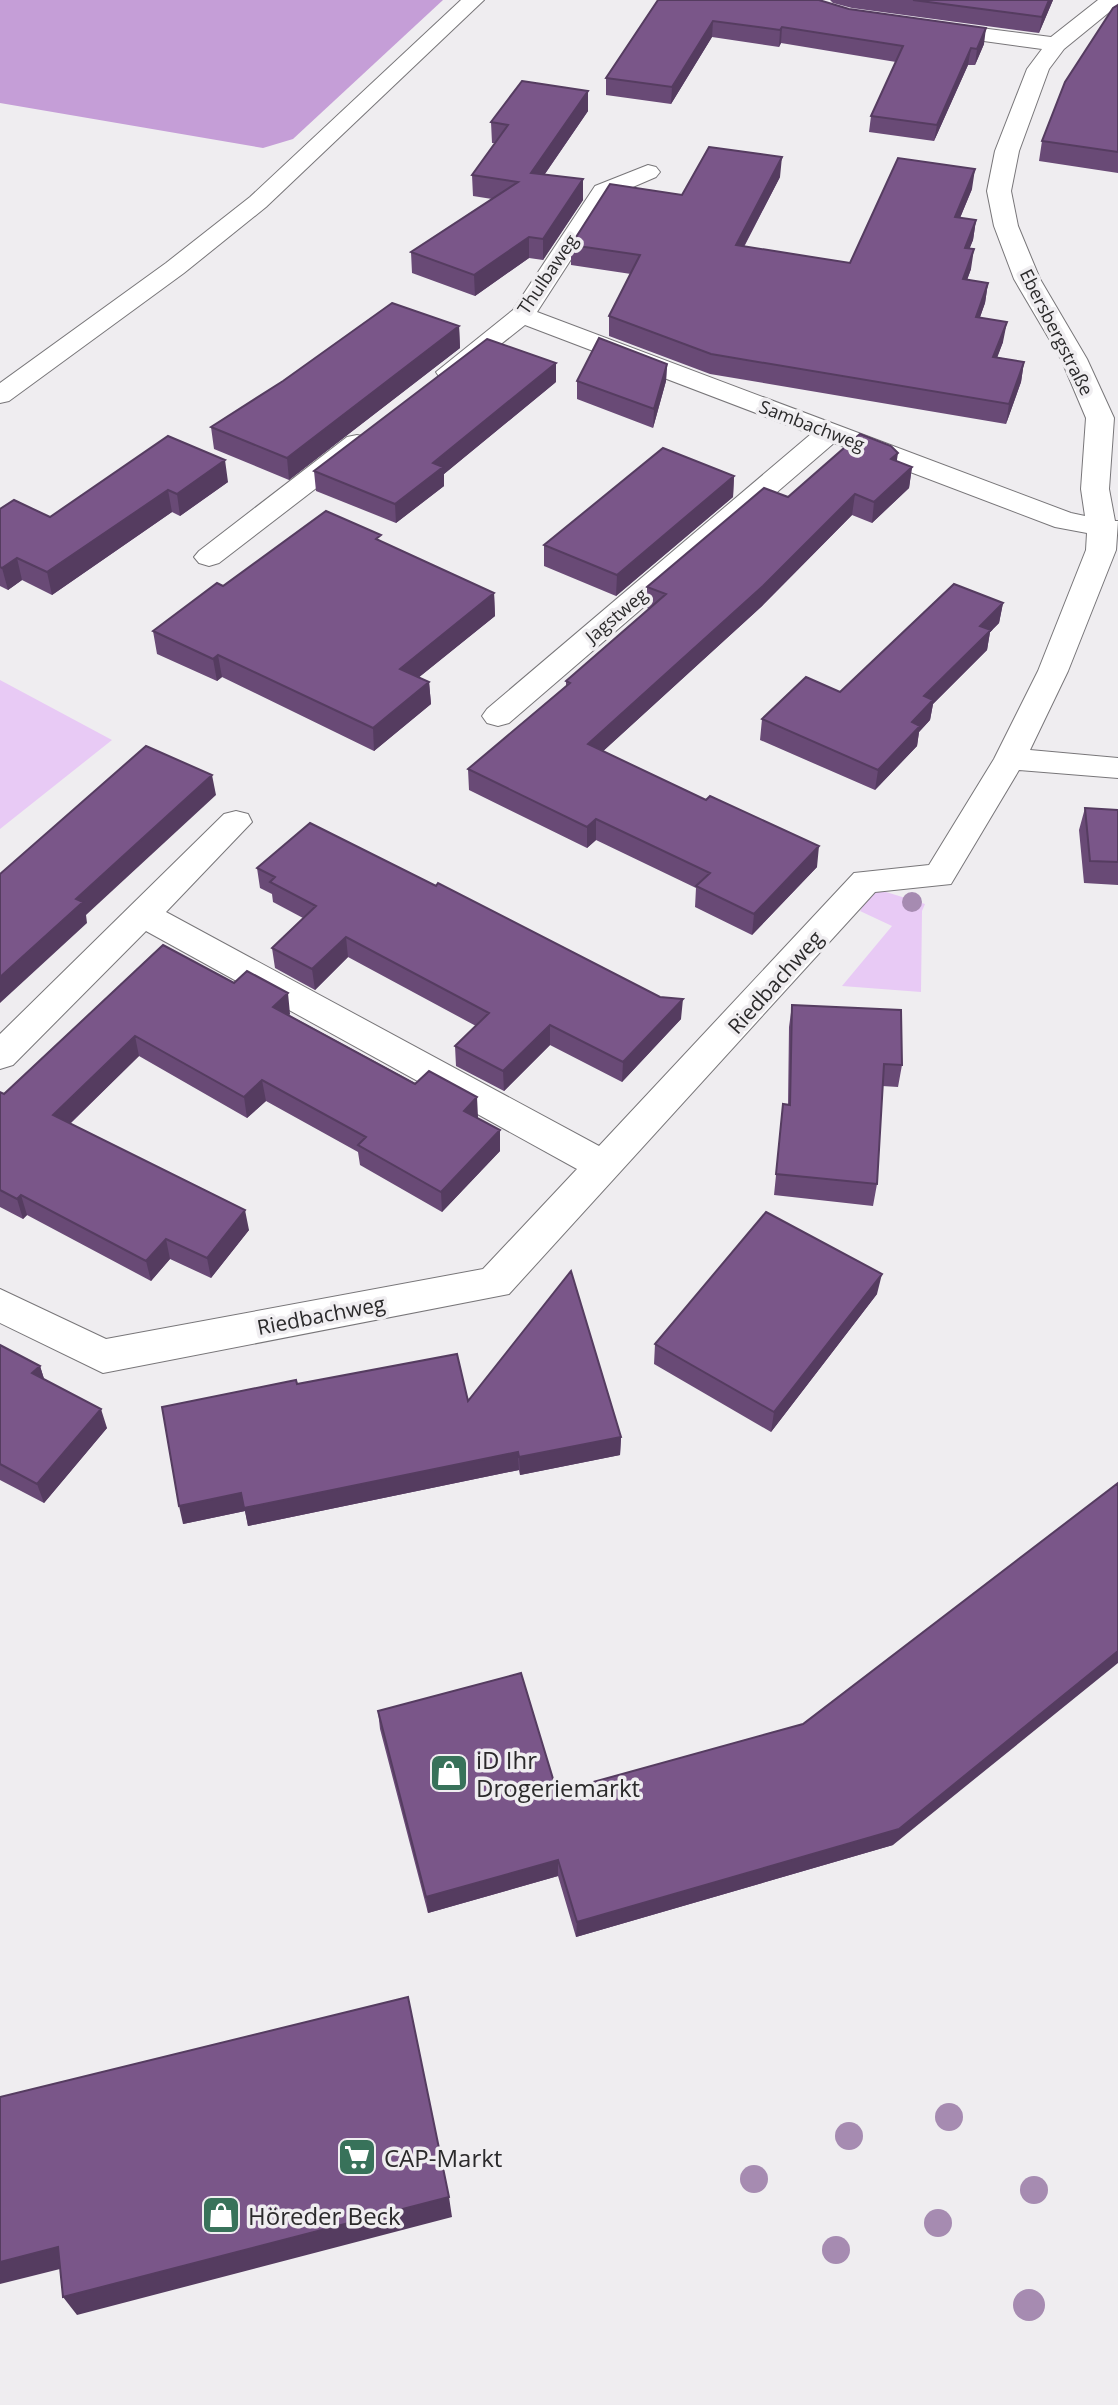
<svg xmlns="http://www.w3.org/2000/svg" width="1118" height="2405" font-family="'Open Sans',sans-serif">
  <rect width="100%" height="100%" fill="#efedf0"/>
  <path fill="#e8caf5" d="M0,680L112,740L0,829Z
    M873,888L925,904L922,911L921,992L842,986L892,926L860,911Z"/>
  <path fill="#c59ed7" d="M0,0H443L293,139L263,148L0,103Z"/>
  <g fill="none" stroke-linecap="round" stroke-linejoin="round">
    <defs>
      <path id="street" d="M1098,0H1118V5L1064,49L1049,69L1019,151L1011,191L1018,226L1040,279L1087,359L1114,418L1109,489L1115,521H1118L1116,550L1068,671L1030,750L1118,758V778L1019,770L951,884L875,892L509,1294L103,1373L0,1323V1289L106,1339L483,1269L577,1169L146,931L13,1065L0,1069V1034L224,814L236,811L248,814L252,822L166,912L599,1146L854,873L929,865L994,759L1038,671L1086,550L1087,533L1055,527L834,443L509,723L498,726L487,723L482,716L487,709L811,434L525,325L458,378H440L436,372L513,310L595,186L648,165L656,167L660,172L656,177L612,196L537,312L1071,513L1085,516L1081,489L1086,418L1061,359L1014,279L994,226L987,191L995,151L1027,69L1042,49L933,34L922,28L933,22L1051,37Z
        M357,435L367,437L371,443L367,449L219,563L209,566L199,563L194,557L199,551L347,437Z"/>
      <path id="secondary" d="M461,0H484L266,207L184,273L9,401L0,403V383L166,263L250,197Z"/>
    </defs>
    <use href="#street" stroke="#787679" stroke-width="2"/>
    <use href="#secondary" stroke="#787679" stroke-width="2"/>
    <use href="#street" fill="#fff" fill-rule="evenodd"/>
    <use href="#secondary" fill="#fff" fill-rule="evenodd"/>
  </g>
  <g fill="#a68bb1">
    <circle cx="912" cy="902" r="10"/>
    <circle cx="949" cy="2117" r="14"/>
    <circle cx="849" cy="2136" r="14"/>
    <circle cx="754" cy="2179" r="14"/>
    <circle cx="1034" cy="2190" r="14"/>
    <circle cx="938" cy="2223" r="14"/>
    <circle cx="836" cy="2250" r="14"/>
    <circle cx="1029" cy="2305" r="16"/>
  </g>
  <path fill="#694a76" d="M658,0L849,9L984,44L975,65H968L934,141L869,132L871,116L896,62L781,43L779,47L712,37L671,104L606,95V78Z
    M830,0H1053L1039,33L852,8L833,3Z
    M1118,5V173L1039,161L1042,141Z
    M588,111L545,174L583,200L543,260L529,258L475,296L412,273L411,252L492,199L473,196L472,175L495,143H492L491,122Z
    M780,177L744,247L850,263L972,189L960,218L976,220L973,240L969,249L971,269L967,280L988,283L985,303L980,317L1003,342L997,357L1024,362L1021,382L1006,424L710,374L609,336V316L631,274L571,265V245L682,195Z
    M459,326L460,348L289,480L214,449L211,427Z
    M667,364L666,381L653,428L577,399V381Z
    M556,382L444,474V486L396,523L316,491L314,471Z
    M168,436L228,482L180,516L172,512L52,595L22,580L8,590L0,586V509L50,517Z
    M897,461L912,467L909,488L872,523L852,515L761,607L603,751L817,867L752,935L695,907L696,888L596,840L587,848L469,790L468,769L566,686V681L649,609L647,608V587L788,497Z
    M734,476L733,497L616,596L544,566V545Z
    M382,542L494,593L495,616L419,677L429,682L431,704L374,751L222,677L217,681L157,654L153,631L223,586Z
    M1003,603L999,623L990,632L987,650L933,704L930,720L919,732L917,746L875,790L760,740L762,719L840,692Z
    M1085,808L1118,810V885L1084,883L1079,830Z
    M257,868L681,1019L622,1082L550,1045L504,1091L456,1066L455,1046L476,1026L348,957L315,990L275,968L272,948L303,918L273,902L272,894L260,888Z
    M163,945L290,1014L289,1015L478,1117L477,1118L500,1151L442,1212L360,1165L358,1152L266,1101L247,1118L139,1056L70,1124L249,1230L211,1278L170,1259L151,1281L27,1215L23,1219L0,1207V1092L4,1094Z
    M792,1005L902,1065L898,1087L882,1086L877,1184L873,1206L774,1195L781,1126L788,1105L789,1027Z
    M877,1294L771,1432L654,1364L655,1344Z
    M0,1345L40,1366L44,1379L107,1428L44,1503L0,1480Z
    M297,1384L468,1401L621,1437L620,1455L520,1475L519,1470L248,1526L245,1511L183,1524Z
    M378,1711L557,1792L893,1845L576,1937L558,1876L428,1913L380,1729Z"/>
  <path fill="#553c60" d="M1049,0H1053L1039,33L1042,17Z
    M713,21L712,37L671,104L672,87Z
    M782,27L781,43L779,47L780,30Z
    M986,28L984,44L975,65L977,49Z
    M971,48L968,65L934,141L937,125Z
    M588,91V111L531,194V173Z
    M782,157L780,177L734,265L736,245Z
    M975,169L972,189L952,237L955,217Z
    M583,179V200L543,260V239Z
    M976,220L973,240L962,268L965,248Z
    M529,237V258L475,296L474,275Z
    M974,249L971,269L960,299L963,279Z
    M988,283L985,303L973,337L976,317Z
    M1007,322L1003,342L990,377L993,357Z
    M459,326L460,348L289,480L287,458Z
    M1024,362L1021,382L1006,424L1009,404Z
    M556,363V382L444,474V486L396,523L395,504L433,463Z
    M667,364L666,381L653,428L654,409Z
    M898,453L895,473L891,459Z
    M225,460L228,482L180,516L177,494Z
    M912,467L909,488L872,523L874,502Z
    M734,476L733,497L616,596L617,575Z
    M168,490L172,512L52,595L47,572Z
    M855,494L852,515L761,607L588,765V744Z
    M17,558L22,580L8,590L2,568Z
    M494,593L495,616L402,691L400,669Z
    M1003,603L999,623L990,632L987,650L933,704L930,720L919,732L917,746L875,790L878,770L912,722L924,696L980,626Z
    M218,655L222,677L217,681L213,659Z
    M429,682L431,704L374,751L373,728Z
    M212,775L216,795L86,915L87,923L0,1003V977L76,899Z
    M596,819V840L587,848V827Z
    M819,846L817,867L752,935L754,914Z
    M346,937L348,957L315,990L312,969Z
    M288,993L290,1014L276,1028L273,1007Z
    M683,999L681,1019L622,1082L623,1062Z
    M550,1025V1045L504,1091L503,1071Z
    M135,1036L139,1056L58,1135L53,1115Z
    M262,1080L266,1101L247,1118L244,1097Z
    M477,1097L478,1117L465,1131L464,1111Z
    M500,1130V1151L442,1212L441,1192Z
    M21,1195L27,1215L23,1219L17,1199Z
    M245,1210L249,1230L211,1278L207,1258Z
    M166,1239L170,1259L151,1281L146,1261Z
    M882,1274L877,1294L771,1432L774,1412Z
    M40,1366L46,1385L32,1373Z
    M101,1409L107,1428L44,1503L37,1484Z
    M621,1437L620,1455L520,1475L519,1457Z
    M518,1452L519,1470L248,1526L245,1511L183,1524L179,1506L241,1493Z
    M1118,1651V1663L893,1845L576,1937L577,1922Z
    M558,1860V1876L428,1913L426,1897Z
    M449,2197L452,2217L77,2315L63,2297Z
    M58,2247L72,2266L0,2284V2262Z"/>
  <path fill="#7a5689" stroke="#553c60" stroke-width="2" d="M658,0H819L849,9L986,28L977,49L971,48L937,125L871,116L903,46L782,27L780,30L713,21L672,87L606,78Z
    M913,0H1049L1042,17Z
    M1118,5V152L1042,141L1065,82L1113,8Z
    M522,81L588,91L531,173L583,179L543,239L529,237L474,275L411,252L518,182L472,175L508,125L491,122Z
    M709,147L782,157L736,245L850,263L898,158L975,169L955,217L976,220L965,248L974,249L963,279L988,283L976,317L1007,322L993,357L1024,362L1009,404L711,354L609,316L640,255L571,245L610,184L682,195Z
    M392,303L459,326L287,458L211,427L283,381Z
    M599,338L667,364L654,409L577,381Z
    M487,339L556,363L433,463L443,467L395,504L314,471Z
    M860,434L891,446L898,453L891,459L912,467L874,502L855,494L763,586L588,744L706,800L710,796L819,846L754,914L696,886L710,873L596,819L587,827L468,769L570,683L566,681L666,594L647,587L764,488L788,497Z
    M168,436L225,460L177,494L168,490L47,572L17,558L2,568L0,567V509L14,500L50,517Z
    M663,448L734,476L617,575L544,545Z
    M326,511L381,535L376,539L494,593L400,669L429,682L373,728L218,655L213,659L153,631L217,583L223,586Z
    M954,584L1003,603L980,626L991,630L924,696L933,700L912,722L920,726L878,770L762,719L806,677L840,692Z
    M146,746L212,775L76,899L83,902L0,977V874Z
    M1085,808L1118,810V862L1090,861Z
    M310,823L436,886L438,883L660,997L683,999L623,1062L550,1025L503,1071L455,1046L489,1013L346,937L312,969L272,948L316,906L270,882L275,877L257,868Z
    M163,945L234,983L247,971L288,993L273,1007L415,1084L429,1071L477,1097L464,1111L500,1130L441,1192L358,1145L366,1137L262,1080L244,1097L135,1036L53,1115L245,1210L207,1258L166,1239L146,1261L21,1195L17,1199L0,1190V1092L4,1094Z
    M792,1005L901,1010L902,1065L884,1064L877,1184L776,1174L783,1104L790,1105Z
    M766,1212L882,1274L774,1412L655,1344Z
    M571,1271L621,1437L519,1457L518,1452L244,1508L241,1493L179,1506L162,1407L296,1380L297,1384L457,1354L468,1401Z
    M0,1345L40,1366L32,1373L101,1409L37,1484L0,1464Z
    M1118,1483V1651L899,1829L577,1922L558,1860L426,1897L378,1711L521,1673L557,1792L803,1724Z
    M408,1997L449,2197L63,2297L58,2247L0,2262V2097Z"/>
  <defs>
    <symbol id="shop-square" viewBox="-11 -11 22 22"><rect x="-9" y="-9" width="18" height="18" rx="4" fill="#38725a" stroke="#efedf0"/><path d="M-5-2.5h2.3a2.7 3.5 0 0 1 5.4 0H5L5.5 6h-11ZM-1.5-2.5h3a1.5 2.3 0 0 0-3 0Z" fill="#fff"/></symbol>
    <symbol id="supermarket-square" viewBox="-11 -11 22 22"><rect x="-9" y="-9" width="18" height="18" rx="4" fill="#38725a" stroke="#efedf0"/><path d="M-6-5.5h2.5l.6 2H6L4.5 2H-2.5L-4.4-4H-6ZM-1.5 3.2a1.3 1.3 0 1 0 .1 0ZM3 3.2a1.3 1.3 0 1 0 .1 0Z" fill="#fff"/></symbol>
  </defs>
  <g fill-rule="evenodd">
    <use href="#shop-square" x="427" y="1751" width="44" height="44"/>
    <use href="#supermarket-square" x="335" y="2135" width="44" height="44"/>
    <use href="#shop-square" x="199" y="2193" width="44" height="44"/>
  </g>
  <g text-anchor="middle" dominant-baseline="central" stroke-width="7" stroke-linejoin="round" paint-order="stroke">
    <g font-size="18" fill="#2b2a2b" stroke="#efedf0">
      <text transform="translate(547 274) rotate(-56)">Thulbaweg</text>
      <text transform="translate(1057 332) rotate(63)">Ebersbergstraße</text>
      <text transform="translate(812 425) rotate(21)">Sambachweg</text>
      <text transform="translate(616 615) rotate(-40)">Jagstweg</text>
    </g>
    <g font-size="21" fill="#2b2a2b" stroke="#efedf0">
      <text transform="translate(775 982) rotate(-48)">Riedbachweg</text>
      <text transform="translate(321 1315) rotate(-11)">Riedbachweg</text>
    </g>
    <g font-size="24" fill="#2b2a2b" stroke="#efedf0" text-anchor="start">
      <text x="476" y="1759">iD Ihr<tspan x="476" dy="28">Drogeriemarkt</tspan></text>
      <text x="384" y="2157">CAP-Markt</text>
      <text x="248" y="2215">Höreder Beck</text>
    </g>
  </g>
</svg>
